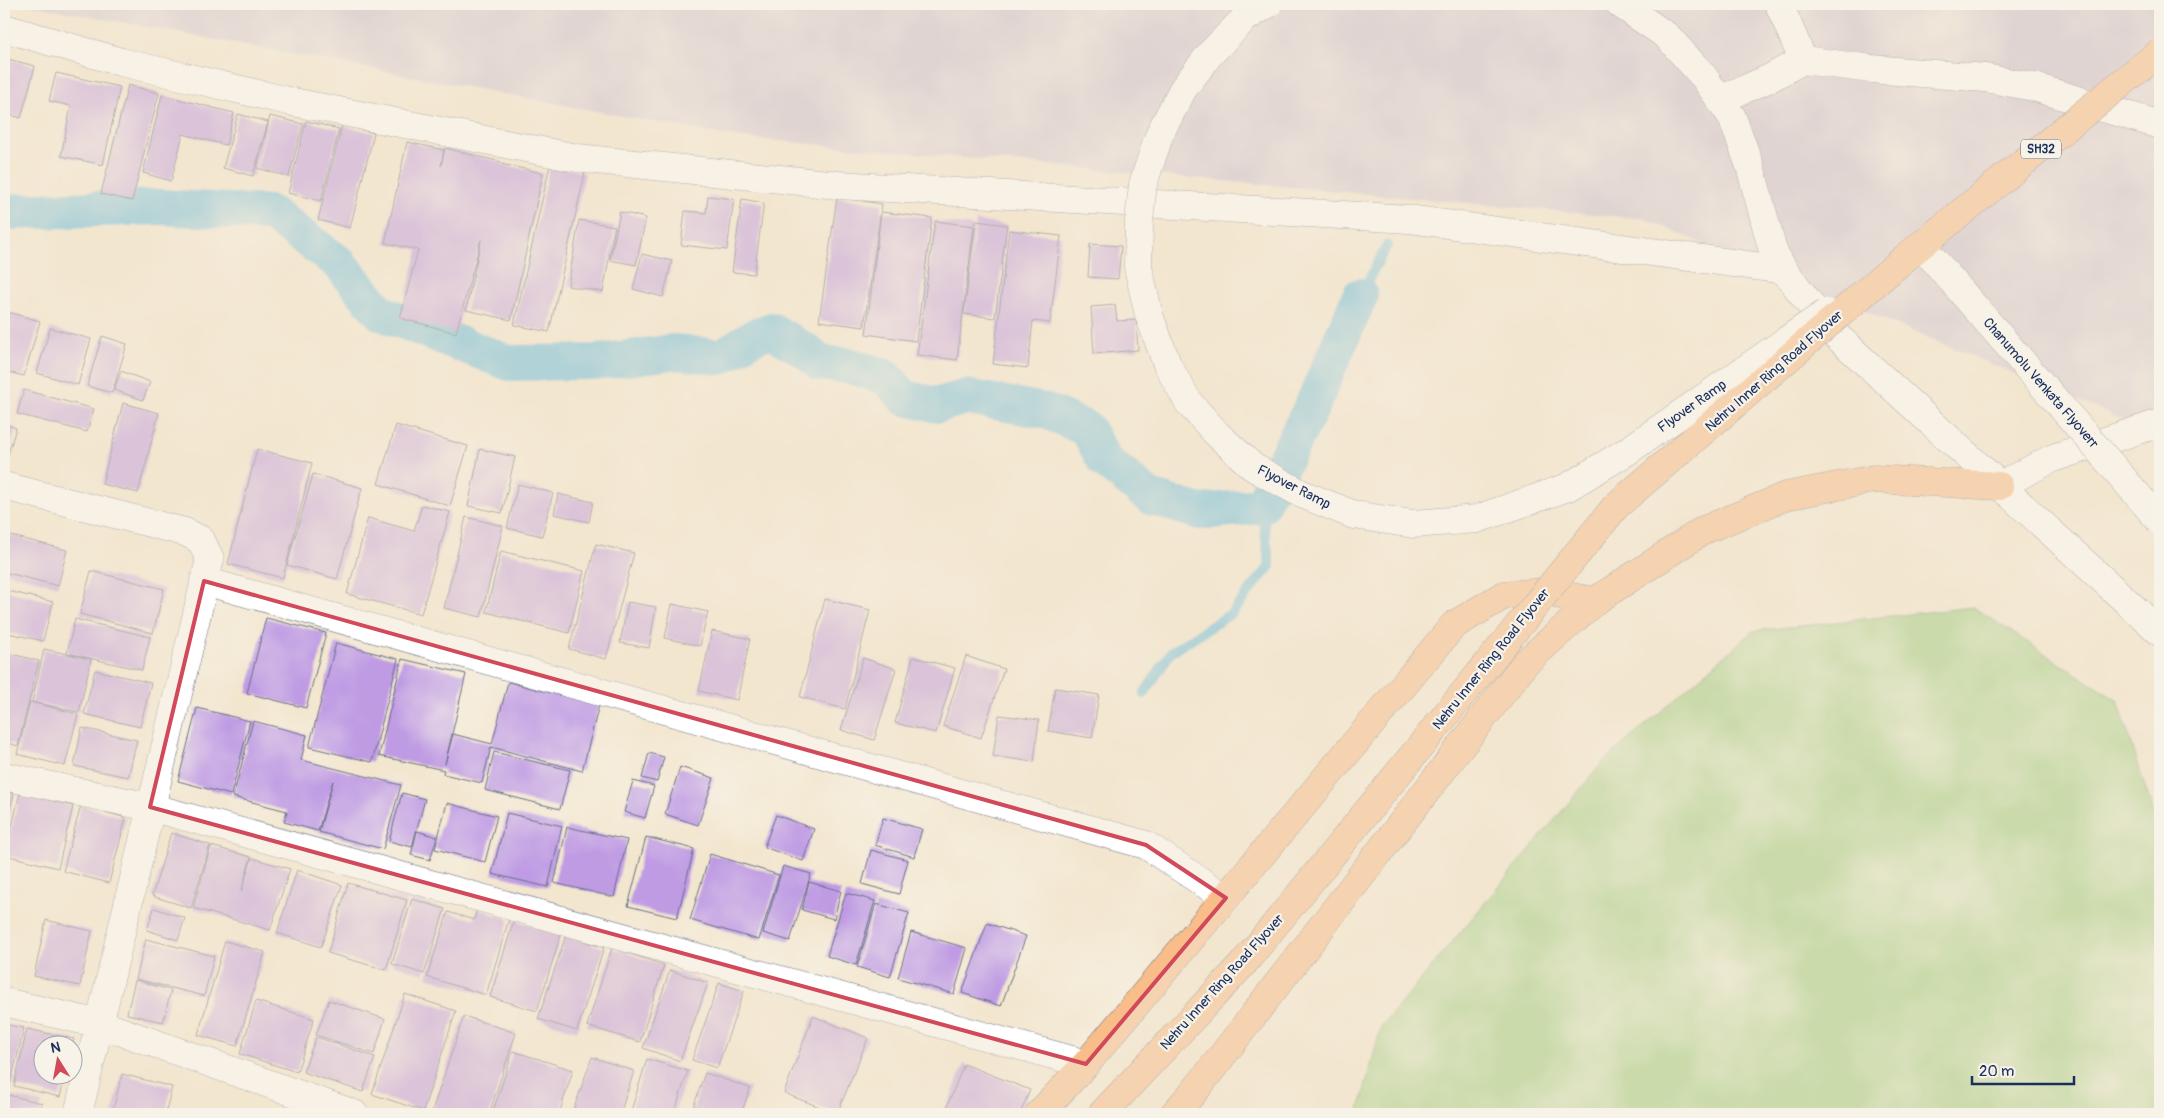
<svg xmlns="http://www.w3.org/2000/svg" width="2164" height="1118" font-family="Pangolin,sans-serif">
  <rect width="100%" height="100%" fill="#f7f3e8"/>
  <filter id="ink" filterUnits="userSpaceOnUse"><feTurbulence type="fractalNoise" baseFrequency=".02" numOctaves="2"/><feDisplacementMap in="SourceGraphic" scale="10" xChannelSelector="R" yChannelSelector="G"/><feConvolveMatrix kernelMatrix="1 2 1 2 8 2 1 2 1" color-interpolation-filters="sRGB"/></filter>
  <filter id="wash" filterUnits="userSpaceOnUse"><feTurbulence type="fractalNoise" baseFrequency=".0096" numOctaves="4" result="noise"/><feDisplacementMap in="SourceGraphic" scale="20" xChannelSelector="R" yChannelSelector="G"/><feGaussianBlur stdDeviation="1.12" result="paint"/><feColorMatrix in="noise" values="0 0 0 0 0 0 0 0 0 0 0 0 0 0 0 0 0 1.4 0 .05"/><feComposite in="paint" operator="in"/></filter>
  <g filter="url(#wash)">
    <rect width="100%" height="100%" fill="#f3e6cf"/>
    <path fill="#cbbfd5" d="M25,4H2160V435L1645,219L734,137Z"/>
    <path fill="#99cd7e" stroke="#5a7e6e" d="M1973,607L2118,701L2160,834V1114H1358L1381,1027L1603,762L1753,631Z"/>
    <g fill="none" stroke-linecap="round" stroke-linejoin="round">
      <path stroke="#63bbe0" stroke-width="10" d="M1360,296L1387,245
        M1144,694L1171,652L1232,613L1270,566L1261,506"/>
      <path stroke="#63bbe0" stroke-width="36" d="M4,212L158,207L270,213L338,262L381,313L509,363L597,362L673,352L721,357L753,337L771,330L806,351L820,363L851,366L886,377L905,398L938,405L966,397L1046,411L1087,429L1105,461L1150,497L1200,512L1261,506L1312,406L1360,296"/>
    </g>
    <g id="blocks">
      <path fill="#bf9be4" d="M4,58L35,66L21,118L4,113Z
        M56,73L120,87L103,165L61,156L71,106L49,101Z
        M128,85L159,93L132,201L101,194Z
        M162,95L234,113L226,145L183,134L171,181L143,173Z
        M238,114L268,122L253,176L223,168Z
        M270,116L303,124L289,177L257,168Z
        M306,121L339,129L321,201L288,193Z
        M342,125L374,133L350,228L318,220Z
        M407,142L444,150L441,166L445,148L501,162V164L543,173L511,320L466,310L481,240L456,333L400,318L418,250L385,243Z
        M550,165L585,173L549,332L514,325Z
        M708,196L734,199L727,250L681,245L685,211L706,213Z
        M837,197L882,204L864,327L819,321Z
        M742,199L764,203L754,274L732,272Z
        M620,212L646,218L636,265L610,260Z
        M881,212L932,218L916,341L866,334Z
        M579,220L615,226L603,292L568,286Z
        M935,221L974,226L957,360L917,355Z
        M976,221L1007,225L995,318L964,314Z
        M1009,230L1061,236L1050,323L1033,321L1028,368L993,364Z
        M1090,244L1121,246L1118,279L1088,277Z
        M642,254L672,261L663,297L633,289Z
        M1115,305L1117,321L1136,320L1138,350L1094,354L1091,307Z
        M4,311L40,321L24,376L4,371Z
        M50,328L91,339L78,385L37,373Z
        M102,336L127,344L112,393L87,386Z
        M121,371L150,382L143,400L114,390Z
        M24,390L94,409L87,432L17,414Z
        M123,403L159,413L138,493L102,484Z
        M4,424L16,428L4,468Z
        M396,425L468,446L450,506L378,484Z
        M257,449L312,463L283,578L228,564Z
        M480,449L515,457L502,513L468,506Z
        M313,474L362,488L337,579L287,565Z
        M518,484L553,493L542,536L507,528Z
        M558,494L593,502L589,522L554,514Z
        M422,505L450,512L421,614L347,594L368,518L414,531Z
        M466,517L503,526L481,617L444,608Z
        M4,534L67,550L58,586L4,572Z
        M596,544L634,553L606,659L569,649Z
        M501,551L584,571L569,633L486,612Z
        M91,571L164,589L153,633L80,614Z
        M4,590L53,602L43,641L4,632Z
        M825,599L870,610L845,709L800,697Z
        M628,602L656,607L649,648L620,643Z
        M672,604L708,612L700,646L665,638Z
        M266,618L326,633L306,708L247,693Z
        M75,619L150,637L142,670L67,653Z
        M712,631L750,639L737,700L699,691Z
        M336,643L398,659L372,762L309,747Z
        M44,649L91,659L79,712L32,702Z
        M4,652L39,661L18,746L4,742Z
        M966,656L1004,669L981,738L943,726Z
        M913,657L955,668L936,733L895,723Z
        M863,658L896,669L874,740L841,730Z
        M402,659L466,674L445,764L453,734L492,744L508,682L599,705L582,771L491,747L482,783L443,774L444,770L379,756Z
        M95,670L151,683L140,727L84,714Z
        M1055,688L1099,695L1092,738L1048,731Z
        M30,702L78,714L65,766L17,754Z
        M197,708L250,721L231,795L178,781Z
        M999,715L1039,720L1034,762L993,756Z
        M253,721L307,735L301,760L401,785L383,849L319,832L333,781L318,831L284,822L287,811L233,797Z
        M82,728L137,740L128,777L74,766Z
        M494,752L570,770L560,809L485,790Z
        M649,753L664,757L657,782L642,778Z
        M680,767L714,778L698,825L665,814Z
        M633,781L654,786L645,818L624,812Z
        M4,791L14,794L4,833Z
        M20,793L73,806L58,868L5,855Z
        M402,793L425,799L412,847L389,841Z
        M447,803L497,816L485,862L435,849Z
        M81,805L126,818L109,883L63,871Z
        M507,813L562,826L548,887L492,874Z
        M776,815L814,829L803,861L764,847Z
        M883,818L922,829L914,857L875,845Z
        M567,827L627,840L614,897L554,883Z
        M417,831L437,837L430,860L411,855Z
        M171,833L210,845L191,908L152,896Z
        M646,837L694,849L677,918L628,906Z
        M211,846L251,857L241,892L252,858L290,869L270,930L193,908Z
        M871,850L908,860L899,894L862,884Z
        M710,854L779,875L759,940L690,920Z
        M783,866L811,874L790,941L763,933Z
        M297,870L342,885L321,947L277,933Z
        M809,882L841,891L834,919L802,910Z
        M348,883L407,900L386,970L328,953Z
        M846,893L875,901L856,965L827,956Z
        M412,899L445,909L424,974L392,964Z
        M876,904L909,913L890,977L857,967Z
        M154,908L185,918L178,940L147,930Z
        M477,909L509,919L486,995L427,977L448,912L474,920Z
        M46,920L92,931L80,986L34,976Z
        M514,920L561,934L537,1011L490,997Z
        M987,923L1026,936L1001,1006L962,993Z
        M911,932L967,948L954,994L898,978Z
        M566,935L604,948L577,1031L538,1019Z
        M146,939L214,956L204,996L136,979Z
        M225,941L265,952L237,1046L198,1035Z
        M612,948L664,965L640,1042L587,1026Z
        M670,970L708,983L680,1061L643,1048Z
        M135,980L171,990L163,1022L127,1014Z
        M719,983L744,991L717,1068L692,1060Z
        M405,994L456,1011L423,1111L372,1094Z
        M329,1000L385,1019L374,1054L316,1035Z
        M256,1001L314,1019L297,1072L240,1054Z
        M464,1016L516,1033L489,1114H431Z
        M813,1016L868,1038L837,1114L784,1093Z
        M4,1024L24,1028L10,1086L4,1084Z
        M27,1029L74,1039L72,1046H42V1076H65L60,1097L14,1086Z
        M316,1037L375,1057L363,1092L303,1072Z
        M513,1051L573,1070L559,1114H492Z
        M592,1057L634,1071L620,1114H572Z
        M647,1059L688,1071L674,1114H630Z
        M964,1064L1030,1090L1020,1114H960L946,1109Z
        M705,1073L750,1088L741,1114H691Z
        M122,1074L172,1087L165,1114H112Z
        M4,1094L42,1103L40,1114H4Z"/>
    </g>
  </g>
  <g filter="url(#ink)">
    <use href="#blocks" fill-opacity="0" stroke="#676f86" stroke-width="1"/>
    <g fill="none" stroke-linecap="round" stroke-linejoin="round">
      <defs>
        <path id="minor" d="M1620,4L1667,36L1704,77L1732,117L1750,166L1773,251L1784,270L1829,329L2160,632
          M1779,4L1803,60
          M4,28L121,62L288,101L577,158L838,185L1409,219L1784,270
          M1720,100L1770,78L1803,60L1871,69L1985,78L2034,87L2160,125
          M4,486L185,532L201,540L210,559L78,1114
          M1999,486L2053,458L2160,423
          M204,581L1146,845L1226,898
          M4,776L150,807L1086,1064
          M4,1002L100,1024L354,1114"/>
        <path id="major" d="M1039,1114L1086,1064L1454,625L1504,595L1543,592L1595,601
          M1102,1114L1243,964
          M1174,1114L1198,1087L1526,662L1595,601L1704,530L1786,496L1874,479L1999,486"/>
      </defs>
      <use href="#minor" stroke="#676f86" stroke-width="29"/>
      <use href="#major" stroke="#676f86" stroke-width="29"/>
      <use href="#minor" stroke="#fff" stroke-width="28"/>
      <use href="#major" stroke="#f8bd89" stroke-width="28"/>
      <defs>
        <path id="minor-bridge" d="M1268,4L1245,18L1210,54L1183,89L1160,133L1143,184L1139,222L1138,267L1149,315L1167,364L1189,403L1217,434L1253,467L1302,494L1354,515L1413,524L1477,519L1568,487L1626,452L1826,313
          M1922,246L2160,521"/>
        <path id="major-bridge" d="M1243,964L1616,506L1905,258L2160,52"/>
      </defs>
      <use href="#minor-bridge" stroke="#676f86" stroke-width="29" stroke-linecap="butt"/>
      <use href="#major-bridge" stroke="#676f86" stroke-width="29" stroke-linecap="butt"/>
      <use href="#minor-bridge" stroke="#fff" stroke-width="28"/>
      <use href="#major-bridge" stroke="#f8bd89" stroke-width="28"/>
    </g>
  </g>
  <path d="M0 0H2164V1118H0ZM204,581L1146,845L1226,898L1086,1064L150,807Z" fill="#f3e6cf" fill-opacity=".55" fill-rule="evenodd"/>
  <path fill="none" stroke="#d1495b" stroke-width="4" stroke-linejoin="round" d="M204,581L1146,845L1226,898L1086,1064L150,807Z"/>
  <g text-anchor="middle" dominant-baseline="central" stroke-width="4.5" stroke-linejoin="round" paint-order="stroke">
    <rect fill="#f7f3e8" stroke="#5d6a87" stroke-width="1" x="2021" y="139.5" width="40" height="19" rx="4"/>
    <g font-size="12" font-weight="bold" fill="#1b2f5e">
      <text x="2041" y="149">SH32</text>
    </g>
    <g font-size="14" fill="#1b2f5e" stroke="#f7f3e8">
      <text transform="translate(1774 371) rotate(-41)">Nehru Inner Ring Road Flyover</text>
      <text transform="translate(2041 383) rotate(49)">Chanumolu Venkata Flyoverr</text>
      <text transform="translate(1692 406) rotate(-35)">Flyover Ramp</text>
      <text transform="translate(1294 487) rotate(27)">Flyover Ramp</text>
      <text transform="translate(1491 659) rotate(-51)">Nehru Inner Ring Road Flyover</text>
      <text transform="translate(1222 982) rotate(-48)">Nehru Inner Ring Road Flyover</text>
    </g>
  </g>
  <rect width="2164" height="1118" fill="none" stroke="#f7f3e8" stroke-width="20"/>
  <g transform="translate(58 1060) rotate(349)"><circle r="24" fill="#f7f3e8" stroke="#9fa5b1"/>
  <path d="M0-4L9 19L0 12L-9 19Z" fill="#d1495b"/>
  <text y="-8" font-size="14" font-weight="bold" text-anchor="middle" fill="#1b2f5e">N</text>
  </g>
  <path d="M1972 1076v8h102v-8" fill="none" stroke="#1b2f5e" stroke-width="2.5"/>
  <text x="1979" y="1076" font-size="15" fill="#1b2f5e" stroke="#f7f3e8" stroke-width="4" paint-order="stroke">20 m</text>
</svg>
